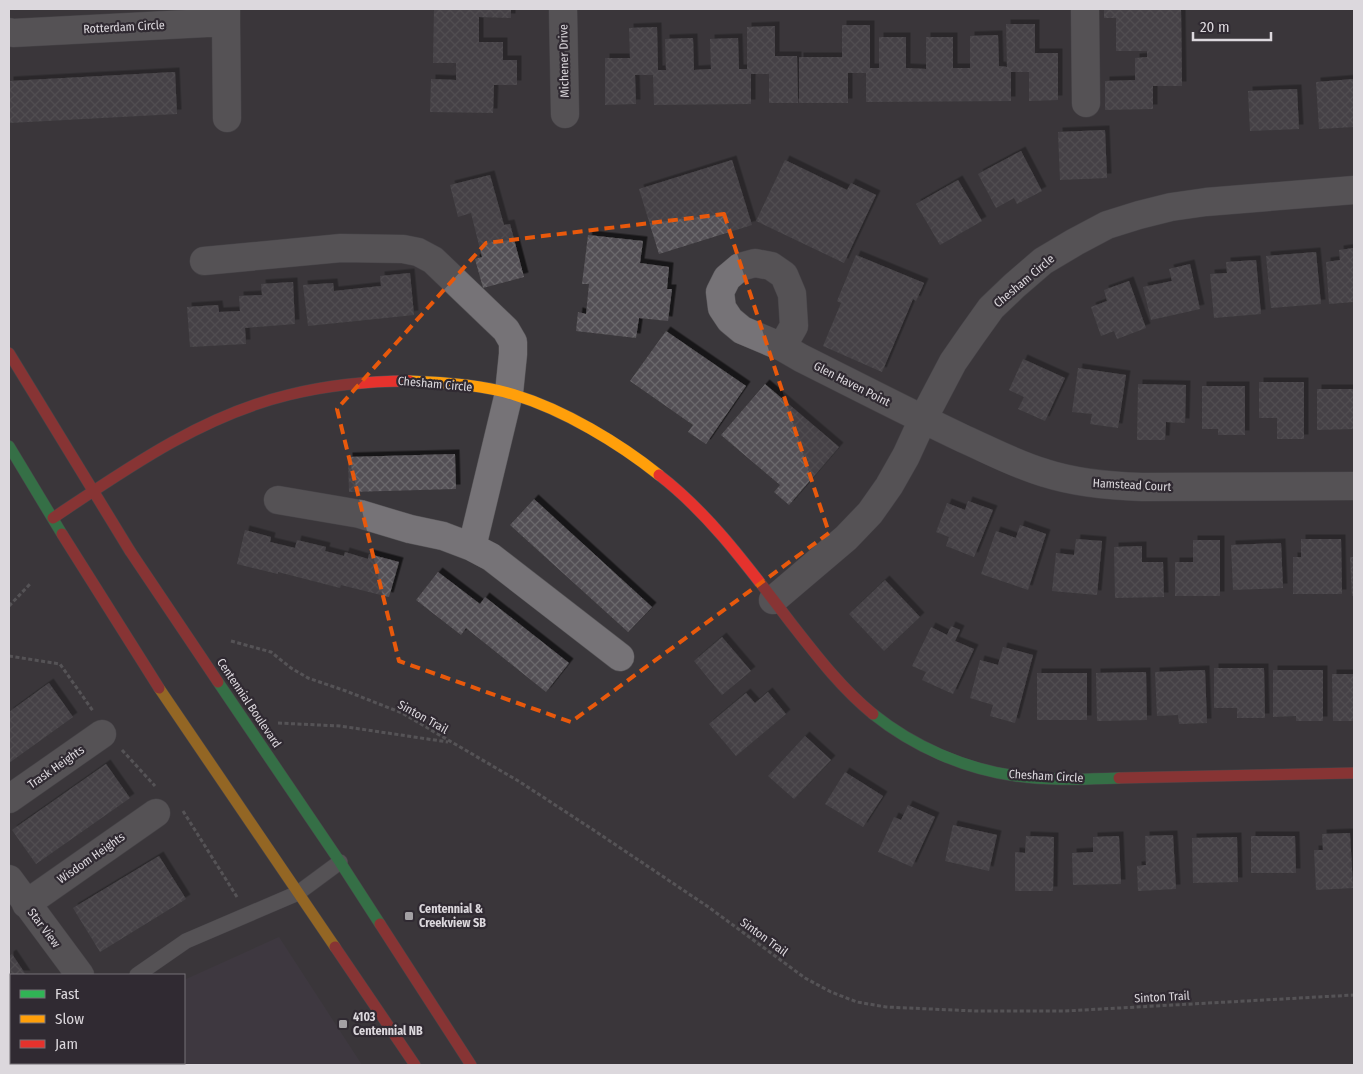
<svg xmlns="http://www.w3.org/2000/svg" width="1363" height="1074" font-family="'Fira Sans Condensed',sans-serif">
  <defs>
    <pattern id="building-cross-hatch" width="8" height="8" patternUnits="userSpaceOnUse" patternTransform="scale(1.25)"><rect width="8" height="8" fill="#535054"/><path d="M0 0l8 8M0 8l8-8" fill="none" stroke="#6b686c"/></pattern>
    <filter id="shadow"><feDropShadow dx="4.5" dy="-4.5" stdDeviation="0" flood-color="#0009"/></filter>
  </defs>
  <rect width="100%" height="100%" fill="#3a373b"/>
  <path fill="#443b47" d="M279,937L362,1065H170L168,1063H184V980Z"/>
  <path fill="url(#building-cross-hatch)" filter="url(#shadow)" d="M434,9H511V18L479,17V42H503V60H517V85H494L493,113L430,112L431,79L456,80V63H433Z
    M1104,9L1181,10L1182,86H1153V109L1105,110V81L1135,80V58L1147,57V51H1116V18H1104Z
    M1006,24H1035V53H1058V100L1029,101V72H1011V101L866,102V73H848V103H799V57H842V25H870V68H879V37H906V68L926,69V37H953V68H970V36L998,35L999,66L1007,67Z
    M775,26V56H797L798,103H769V74H751V104L654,105L653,75H635L636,104L605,105V58H630L629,28L657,27L658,70H666L665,39L693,38L694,70L711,69L710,39L738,38L739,69H747V27Z
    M175,72L177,114L9,123V81Z
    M1354,79V127L1319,129L1316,82Z
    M1297,89L1299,129L1250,131L1248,91Z
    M1105,130L1107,178L1060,180L1058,132Z
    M1021,151L1042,191L1017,204L1014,198L996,208L978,174Z
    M732,160L752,225L659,254L639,189Z
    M785,160L847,190L851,183L876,195L844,263L756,221Z
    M490,175L504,225L510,224L524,277L483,288L475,259L482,257L471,213L458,217L450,185Z
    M958,180L982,221L940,245L916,204Z
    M588,235L643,241L640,263L669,267L667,289H672L668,321L639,318L636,338L576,331L578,312L586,314L589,284H582Z
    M1354,248V302L1329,304L1326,262L1340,260L1339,250Z
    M1316,252L1321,304L1271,308L1266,256Z
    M856,255L924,283L916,301L913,299L882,372L823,346L841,303L837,301Z
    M1256,260L1261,314L1214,318L1210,274L1227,273L1226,262Z
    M1190,264L1200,309L1151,320L1143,287L1172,281L1169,269Z
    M410,273L414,315L308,326L303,285L333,283L334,291L381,286L380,276Z
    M1129,281L1146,328L1117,339L1114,331L1101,336L1091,307L1107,301L1104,290Z
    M293,282L295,324L245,328L246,344L190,347L187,307L218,305L219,312L240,311L239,296L262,295L261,284Z
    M666,331L746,386L706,444L688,432L693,425L630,381Z
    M1023,359L1065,378L1045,421L1018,409L1024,397L1009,390Z
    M1078,368L1126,375L1118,428L1090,424L1092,414L1072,412Z
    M1259,382H1304V439H1277V418H1259Z
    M765,384L839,447L789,505L774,492L780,485L721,435Z
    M1138,384L1186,385L1185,423L1166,422L1165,440H1137Z
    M1202,386H1245V435H1218V429H1202Z
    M1317,389H1354V429L1317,430Z
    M455,454L456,489L349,492L348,457Z
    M534,499L652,607L628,632L510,525Z
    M968,501L993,510L974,557L946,546L949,537L936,532L947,503L965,510Z
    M1020,525L1046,534L1028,590L981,574L996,531L1016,538Z
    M245,530L271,537L270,542L295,548L297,540L326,547L325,551L344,556L345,552L368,559L369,554L399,562L389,597L341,585L340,588L278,572V574L237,564Z
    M1076,539L1102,541L1097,595L1052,591L1056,553L1074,555Z
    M1301,539H1341L1342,594H1293V557H1301Z
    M1193,540H1220V596H1175V562H1193Z
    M1281,543L1283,588L1233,590L1231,545Z
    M1142,546V562H1163L1164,597L1115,598L1114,547Z
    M1350,557H1354V596H1352Z
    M438,572L480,604L485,597L569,663L546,692L466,628L461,635L416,600Z
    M885,580L920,617L884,651L849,614Z
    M951,626L960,630L955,641L974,649L953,694L922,680L926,672L912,666L931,627L947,635Z
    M722,637L751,671L722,695L694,661Z
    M1003,647L1033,655L1015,723L990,716L993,705L970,698L980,660L998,665Z
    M1214,668H1264L1265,718H1237V708H1214Z
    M1205,670L1207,723L1179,724L1178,715L1157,716L1155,672Z
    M1273,670H1323V721H1296V716L1273,717Z
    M1146,672L1147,720L1097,721L1096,673Z
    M1037,673H1087V720H1037Z
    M1332,674H1354V721H1333Z
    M49,683L73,717L9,763V712Z
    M768,692L786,714L736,756L709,724L746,693L755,703Z
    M805,736L831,760L794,799L768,776Z
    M106,764L130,798L36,864L12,830Z
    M845,772L883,796L863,827L825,804Z
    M908,805L935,817L912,867L878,852L894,817L901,820Z
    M953,825L997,835L989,871L945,861Z
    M1350,833L1353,888L1316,890L1314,850H1323L1322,834Z
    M1173,835L1176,889L1138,891L1137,866L1146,865L1145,836Z
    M1026,836L1054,837L1053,891H1015V852L1025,853Z
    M1119,836L1121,884L1073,885L1072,853L1093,852V837Z
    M1251,836H1295L1296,873H1251Z
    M1237,837L1238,882L1193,883L1192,838Z
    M159,856L186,899L100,952L73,908Z
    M12,954L26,975H11V1016L9,1018V956Z"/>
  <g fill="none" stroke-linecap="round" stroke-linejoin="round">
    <defs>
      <path id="lane" d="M137,975L186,941L298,893L340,862
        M136,1063L137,1065"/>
      <path id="street" d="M563,9L565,114
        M1085,9L1086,103
        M226,22L227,118
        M9,32L13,33L226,22V9
        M204,261L341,248L403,249L418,252L433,260L506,330L513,342V354L509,393L472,547
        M782,347L794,326L792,294L784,275L771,266L755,263L740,267L727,278L720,292L722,308L730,320L742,330L782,347L801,358C855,385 909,413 964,439C991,451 1017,465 1045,473C1076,483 1109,486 1142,487L1354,486
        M278,500L360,514L410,529L443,536L472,547L491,557L620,657
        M773,600L846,538L870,513L889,486L906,456L923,419L953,362L971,336L991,308L1014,286L1043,261L1075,242L1107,225L1139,215L1171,207L1206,202L1354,190
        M9,799L102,734
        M9,879L80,975
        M26,904L156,813"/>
      <path id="fast" d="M9,446L62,534
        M218,682L340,862L380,924
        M873,714C913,746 964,769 1016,776C1050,781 1085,779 1119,778"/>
      <path id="slow" d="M409,381C441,382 485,385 515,395C564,410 619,443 659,475
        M159,688L335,947"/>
      <path id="jam" d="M9,353L130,551
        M659,475C711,515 751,571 791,623C816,655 841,688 873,714
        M53,518C126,469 201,416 288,395C328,385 368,381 409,381
        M1119,778L1354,773
        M380,924L471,1065
        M335,947L415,1065"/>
    </defs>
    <use href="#lane" stroke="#565457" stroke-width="16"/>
    <use href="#street" stroke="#565457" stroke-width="29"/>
    <use href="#fast" stroke="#565457" stroke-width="12"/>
    <use href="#slow" stroke="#565457" stroke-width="12"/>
    <use href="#jam" stroke="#565457" stroke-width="12"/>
    <path stroke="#777578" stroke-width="3" stroke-dasharray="4 2.5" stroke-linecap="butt" d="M9,606L31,583
      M231,641L271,652L291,668L308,678L346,691L402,713L520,782L595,831L707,906L805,978L831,992L857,1002L886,1007L975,1011H1065L1354,995
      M9,656L60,664L93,711
      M278,723L340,726L448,742
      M122,750L155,786
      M183,811L237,897"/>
    <use href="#lane" stroke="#767377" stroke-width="15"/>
    <use href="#street" stroke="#767377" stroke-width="28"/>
    <use href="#fast" stroke="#30b455" stroke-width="11"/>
    <use href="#slow" stroke="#ff9f0a" stroke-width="11"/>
    <use href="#jam" stroke="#e5322d" stroke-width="11"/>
    <defs>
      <path id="jam-bridge" d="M62,534L159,688
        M130,551L218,682"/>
    </defs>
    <use href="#jam-bridge" stroke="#565457" stroke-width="12" stroke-linecap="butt"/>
    <use href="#jam-bridge" stroke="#e5322d" stroke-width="11"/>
  </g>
  <path d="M0 0H1363V1074H0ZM724,214L829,533L571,722L399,661L337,409L486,243Z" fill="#3a373b" fill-opacity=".55" fill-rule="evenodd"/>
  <path fill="none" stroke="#e8590c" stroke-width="4" stroke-dasharray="10 6" stroke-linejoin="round" d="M724,214L829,533L571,722L399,661L337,409L486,243Z"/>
  <g fill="#a3a0a4" stroke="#302a32" stroke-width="2">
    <rect x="404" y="911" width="10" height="10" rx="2.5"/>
    <rect x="338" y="1019" width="10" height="10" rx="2.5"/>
  </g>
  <g text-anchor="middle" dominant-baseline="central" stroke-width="4.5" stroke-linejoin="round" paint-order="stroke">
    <g font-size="12" fill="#dcd8dd" stroke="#302a32">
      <text transform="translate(124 27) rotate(-3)">Rotterdam Circle</text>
      <text transform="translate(564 61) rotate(-91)">Michener Drive</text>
      <text transform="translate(1024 281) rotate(-40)">Chesham Circle</text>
      <text transform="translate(435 384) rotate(5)">Chesham Circle</text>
      <text transform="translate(852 384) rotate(27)">Glen Haven Point</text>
      <text transform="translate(1132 485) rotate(3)">Hamstead Court</text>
      <text transform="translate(249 703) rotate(56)">Centennial Boulevard</text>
      <text transform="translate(423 717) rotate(29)">Sinton Trail</text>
      <text transform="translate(56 767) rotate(-35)">Trask Heights</text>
      <text transform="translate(1046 776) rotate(3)">Chesham Circle</text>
      <text transform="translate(91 858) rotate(-35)">Wisdom Heights</text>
      <text transform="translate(44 928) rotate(53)">Star View</text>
      <text transform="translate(764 937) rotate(36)">Sinton Trail</text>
      <text transform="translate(1162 997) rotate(-3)">Sinton Trail</text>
    </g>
    <g font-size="12" font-weight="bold" fill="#dcd8dd" stroke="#302a32" text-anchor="start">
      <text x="419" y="909">Centennial &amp;<tspan x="419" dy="14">Creekview SB</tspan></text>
      <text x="353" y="1017">4103<tspan x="353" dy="14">Centennial NB</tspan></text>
    </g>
  </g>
  <rect width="1363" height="1074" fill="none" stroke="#dcd8dd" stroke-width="20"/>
  <rect x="10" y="974" width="175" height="90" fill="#302a32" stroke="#757076"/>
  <rect x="20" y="990" width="25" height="8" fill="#30b455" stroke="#757076"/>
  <text x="55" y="999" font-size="15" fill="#dcd8dd">Fast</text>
  <rect x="20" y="1015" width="25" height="8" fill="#ff9f0a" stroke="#757076"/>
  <text x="55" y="1024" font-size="15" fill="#dcd8dd">Slow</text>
  <rect x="20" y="1040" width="25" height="8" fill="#e5322d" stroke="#757076"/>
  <text x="55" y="1049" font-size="15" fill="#dcd8dd">Jam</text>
  <path d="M1193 32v8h78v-8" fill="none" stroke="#dcd8dd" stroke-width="2.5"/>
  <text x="1200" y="32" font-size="15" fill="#dcd8dd" stroke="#302a32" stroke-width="4" paint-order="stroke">20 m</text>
</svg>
